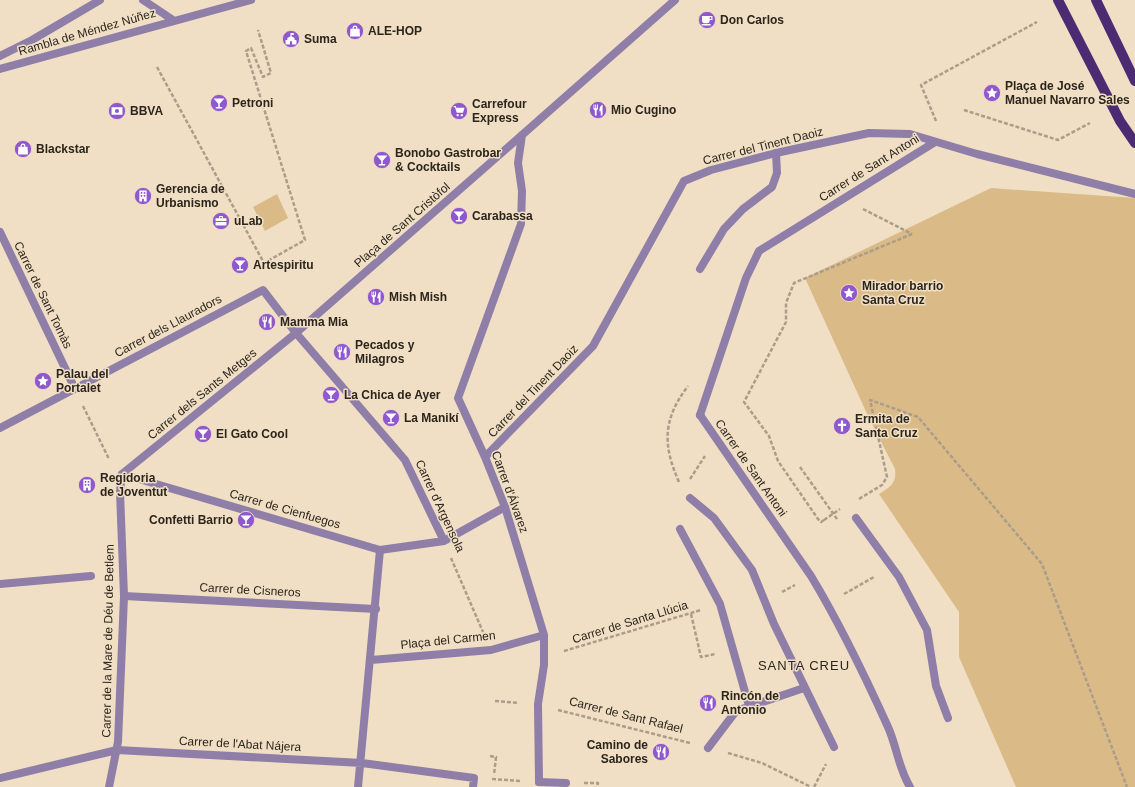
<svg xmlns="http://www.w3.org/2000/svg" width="1135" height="787" font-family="Arial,sans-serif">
  <rect width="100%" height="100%" fill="#f0dfc5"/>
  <path fill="#daba87" d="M991,188L1135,198V787H1016L959,657V612L879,494C890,487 897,483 895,469L868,416L805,278Z
    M277,194L288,218L265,231L253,207Z"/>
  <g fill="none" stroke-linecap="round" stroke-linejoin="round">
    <path stroke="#ab9d89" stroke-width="2.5" stroke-dasharray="4 2" stroke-linecap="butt" d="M157,67L264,263L305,240L246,51L251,48L263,77L271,73L258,30
      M964,110L1058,140L1090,123
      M936,121L921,85L1037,22
      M863,209L912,234
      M83,406L109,459
      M800,467L837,519
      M690,479L705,456
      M679,482C663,446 662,420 688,386
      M859,499L882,485L887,477L870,400L918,417L1042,564L1127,787
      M824,520L821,522L818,519L778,461L769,436L744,402L786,322V303L794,283L912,234
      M451,558L483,632
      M782,592L795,585
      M844,594L874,577
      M691,614L701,657L715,654
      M564,651L701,610
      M495,701L519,703
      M558,710L690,743
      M728,753L762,763L811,787
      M490,756L496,757L494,775
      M492,779L521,781
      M584,783H598L597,787
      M814,787L826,764"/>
    <path stroke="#8f7ea7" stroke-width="8" d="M700,269L724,229L743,209L772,187L777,173L776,153"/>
    <path stroke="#8f7ea7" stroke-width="8" d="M0,232L75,389
      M700,415L811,576C840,624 865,676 888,727C897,747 898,767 910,787
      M0,428L263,290L296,333L405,460L444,541
      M122,474L296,333L522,135
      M122,474L380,550L444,541L505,507
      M690,498L714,518L752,570L774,624L834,747
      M856,518L899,577L927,630L936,686L948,718
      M680,529L720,604L749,706
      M0,584L91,576
      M124,596L376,609
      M708,748L736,711L804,688
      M539,782L566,783
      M109,787L118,742L124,596L120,492L122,474"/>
    <path stroke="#8f7ea7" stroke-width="8" d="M143,0L173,20
      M0,56L32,40L100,0
      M0,69L251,0
      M700,415L746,278L759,251L935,142
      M485,457L593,346L684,181L711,170L776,153L869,133L910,134L977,154L1135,194
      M371,660L491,650L544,635
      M0,778L117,750L362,763L474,778L473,787
      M539,782L538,704L544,665V635L505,507L485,457L458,398L521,224L522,191L518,163L522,135L675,0
      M358,787L380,550"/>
    <path stroke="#4d2b72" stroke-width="10" d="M1058,0L1120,121L1135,143
      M1096,0L1135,81"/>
    <path stroke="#ab9d89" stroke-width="2.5" stroke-dasharray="4 2" stroke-linecap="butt" d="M824,520L840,509"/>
  </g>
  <defs>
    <symbol id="cafe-disc" viewBox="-11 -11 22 22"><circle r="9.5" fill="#9058cf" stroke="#f0dfc5"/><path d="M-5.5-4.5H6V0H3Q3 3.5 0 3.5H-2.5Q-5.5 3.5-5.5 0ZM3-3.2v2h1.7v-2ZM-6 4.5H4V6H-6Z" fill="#fff"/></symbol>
    <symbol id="shop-disc" viewBox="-11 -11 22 22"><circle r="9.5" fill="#9058cf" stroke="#f0dfc5"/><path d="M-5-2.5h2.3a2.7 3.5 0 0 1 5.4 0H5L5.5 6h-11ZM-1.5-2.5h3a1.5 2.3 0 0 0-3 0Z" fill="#fff"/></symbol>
    <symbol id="civic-disc" viewBox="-11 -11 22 22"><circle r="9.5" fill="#9058cf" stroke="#f0dfc5"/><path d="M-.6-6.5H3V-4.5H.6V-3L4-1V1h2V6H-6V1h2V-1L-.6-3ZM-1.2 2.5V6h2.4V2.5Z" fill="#fff"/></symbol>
    <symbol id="sight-disc" viewBox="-11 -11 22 22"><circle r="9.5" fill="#9058cf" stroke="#f0dfc5"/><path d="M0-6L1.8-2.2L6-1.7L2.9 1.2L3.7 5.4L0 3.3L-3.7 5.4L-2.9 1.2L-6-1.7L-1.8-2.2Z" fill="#fff"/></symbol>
    <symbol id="bar-disc" viewBox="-11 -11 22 22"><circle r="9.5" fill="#9058cf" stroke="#f0dfc5"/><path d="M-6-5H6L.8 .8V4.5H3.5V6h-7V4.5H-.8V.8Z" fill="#fff"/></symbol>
    <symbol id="restaurant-disc" viewBox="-11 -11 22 22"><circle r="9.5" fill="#9058cf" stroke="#f0dfc5"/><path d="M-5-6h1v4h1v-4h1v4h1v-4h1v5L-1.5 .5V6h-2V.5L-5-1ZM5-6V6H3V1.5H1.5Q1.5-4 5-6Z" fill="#fff"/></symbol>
    <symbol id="bank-disc" viewBox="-11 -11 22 22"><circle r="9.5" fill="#9058cf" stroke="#f0dfc5"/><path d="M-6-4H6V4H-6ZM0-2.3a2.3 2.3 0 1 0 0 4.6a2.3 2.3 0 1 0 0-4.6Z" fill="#fff"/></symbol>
    <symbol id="supermarket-disc" viewBox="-11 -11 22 22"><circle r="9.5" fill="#9058cf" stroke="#f0dfc5"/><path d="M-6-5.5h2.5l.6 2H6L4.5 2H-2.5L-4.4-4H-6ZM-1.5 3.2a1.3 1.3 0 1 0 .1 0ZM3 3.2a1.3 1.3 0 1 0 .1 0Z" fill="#fff"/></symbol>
    <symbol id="building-disc" viewBox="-11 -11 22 22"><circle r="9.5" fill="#9058cf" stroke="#f0dfc5"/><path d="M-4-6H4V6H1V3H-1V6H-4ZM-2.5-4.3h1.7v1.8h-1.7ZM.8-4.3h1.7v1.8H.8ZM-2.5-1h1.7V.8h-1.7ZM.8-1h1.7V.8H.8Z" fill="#fff"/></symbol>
    <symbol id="office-disc" viewBox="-11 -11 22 22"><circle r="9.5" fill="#9058cf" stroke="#f0dfc5"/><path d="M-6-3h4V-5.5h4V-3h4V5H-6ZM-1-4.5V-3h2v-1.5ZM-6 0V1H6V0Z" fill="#fff"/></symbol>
    <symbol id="church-disc" viewBox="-11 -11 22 22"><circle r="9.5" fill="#9058cf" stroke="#f0dfc5"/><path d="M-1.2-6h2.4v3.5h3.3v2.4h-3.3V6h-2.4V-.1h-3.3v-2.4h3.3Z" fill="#fff"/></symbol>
  </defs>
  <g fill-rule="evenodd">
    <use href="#cafe-disc" x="697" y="10" width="20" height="20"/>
    <use href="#shop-disc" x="345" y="21" width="20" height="20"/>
    <use href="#civic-disc" x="281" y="29" width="20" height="20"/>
    <use href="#sight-disc" x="982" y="83" width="20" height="20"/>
    <use href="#bar-disc" x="209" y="93" width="20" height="20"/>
    <use href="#restaurant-disc" x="588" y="100" width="20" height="20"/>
    <use href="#bank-disc" x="107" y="101" width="20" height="20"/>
    <use href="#supermarket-disc" x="449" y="101" width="20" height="20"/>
    <use href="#shop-disc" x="13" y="139" width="20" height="20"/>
    <use href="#bar-disc" x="372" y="150" width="20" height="20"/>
    <use href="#building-disc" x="133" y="186" width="20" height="20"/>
    <use href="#bar-disc" x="449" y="206" width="20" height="20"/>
    <use href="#office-disc" x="211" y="211" width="20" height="20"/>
    <use href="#bar-disc" x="230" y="255" width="20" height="20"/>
    <use href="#sight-disc" x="839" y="283" width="20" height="20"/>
    <use href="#restaurant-disc" x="366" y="287" width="20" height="20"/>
    <use href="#restaurant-disc" x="257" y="312" width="20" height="20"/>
    <use href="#restaurant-disc" x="332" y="342" width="20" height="20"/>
    <use href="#sight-disc" x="33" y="371" width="20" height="20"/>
    <use href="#bar-disc" x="321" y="385" width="20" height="20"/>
    <use href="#bar-disc" x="381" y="408" width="20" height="20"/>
    <use href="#church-disc" x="832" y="416" width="20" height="20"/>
    <use href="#bar-disc" x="193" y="424" width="20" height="20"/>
    <use href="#building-disc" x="77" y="475" width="20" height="20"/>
    <use href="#bar-disc" x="236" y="510" width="20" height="20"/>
    <use href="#restaurant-disc" x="698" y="693" width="20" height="20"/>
    <use href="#restaurant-disc" x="651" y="742" width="20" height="20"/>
  </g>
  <g text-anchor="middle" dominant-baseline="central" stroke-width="3" stroke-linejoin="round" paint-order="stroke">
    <g font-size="12" font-weight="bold" fill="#2b251b" stroke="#f0dfc5" text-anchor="start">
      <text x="720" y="20">Don Carlos</text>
      <text x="368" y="31">ALE-HOP</text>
      <text x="304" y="39">Suma</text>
      <text x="1005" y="86">Plaça de José<tspan x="1005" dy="14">Manuel Navarro Sales</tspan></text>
      <text x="232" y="103">Petroni</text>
      <text x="472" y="104">Carrefour<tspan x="472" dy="14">Express</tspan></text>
      <text x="611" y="110">Mio Cugino</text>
      <text x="130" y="111">BBVA</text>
      <text x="36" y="149">Blackstar</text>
      <text x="395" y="153">Bonobo Gastrobar<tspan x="395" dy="14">&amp; Cocktails</tspan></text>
      <text x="156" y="189">Gerencia de<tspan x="156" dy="14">Urbanismo</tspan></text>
      <text x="472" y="216">Carabassa</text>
      <text x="234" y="221">uLab</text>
      <text x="253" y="265">Artespiritu</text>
      <text x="862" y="286">Mirador barrio<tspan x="862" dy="14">Santa Cruz</tspan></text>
      <text x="389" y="297">Mish Mish</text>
      <text x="280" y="322">Mamma Mia</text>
      <text x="355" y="345">Pecados y<tspan x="355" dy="14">Milagros</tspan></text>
      <text x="56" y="374">Palau del<tspan x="56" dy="14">Portalet</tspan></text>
      <text x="344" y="395">La Chica de Ayer</text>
      <text x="404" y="418">La Manikí</text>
      <text x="855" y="419">Ermita de<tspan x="855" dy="14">Santa Cruz</tspan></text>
      <text x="216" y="434">El Gato Cool</text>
      <text x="100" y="478">Regidoria<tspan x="100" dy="14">de Joventut</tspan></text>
      <text x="233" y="520" text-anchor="end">Confetti Barrio</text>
      <text x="721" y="696">Rincón de<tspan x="721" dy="14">Antonio</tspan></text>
      <text x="648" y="745" text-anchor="end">Camino de<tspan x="648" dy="14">Sabores</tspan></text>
    </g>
    <g font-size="12" fill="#2b251b" stroke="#f0dfc5">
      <text transform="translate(87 32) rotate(-16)">Rambla de Méndez Núñez</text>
      <text transform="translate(763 146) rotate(-14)">Carrer del Tinent Daoiz</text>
      <text transform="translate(869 168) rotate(-32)">Carrer de Sant Antoni</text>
      <text transform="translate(402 225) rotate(-41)">Plaça de Sant Cristòfol</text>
      <text transform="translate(43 295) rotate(64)">Carrer de Sant Tomàs</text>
      <text transform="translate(168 326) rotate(-28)">Carrer dels Llauradors</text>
      <text transform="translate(533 391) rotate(-46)">Carrer del Tinent Daoiz</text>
      <text transform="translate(202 394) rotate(-39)">Carrer dels Sants Metges</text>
      <text transform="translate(751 468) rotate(55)">Carrer de Sant Antoni</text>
      <text transform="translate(510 492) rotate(70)">Carrer d'Álvarez</text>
      <text transform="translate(440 506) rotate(65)">Carrer d'Argensola</text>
      <text transform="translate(285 509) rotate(16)">Carrer de Cienfuegos</text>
      <text transform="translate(250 590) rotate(3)">Carrer de Cisneros</text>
      <text transform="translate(630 622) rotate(-17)">Carrer de Santa Llúcia</text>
      <text transform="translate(448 640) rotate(-6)">Plaça del Carmen</text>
      <text transform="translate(108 641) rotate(-89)">Carrer de la Mare de Déu de Betlem</text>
      <text transform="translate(626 715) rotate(14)">Carrer de Sant Rafael</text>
      <text transform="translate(240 744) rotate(3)">Carrer de l'Abat Nájera</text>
    </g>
    <g font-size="13" letter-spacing="1" fill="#2b251b" stroke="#f0dfc5">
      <text x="804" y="665">SANTA CREU</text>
    </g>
  </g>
</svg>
